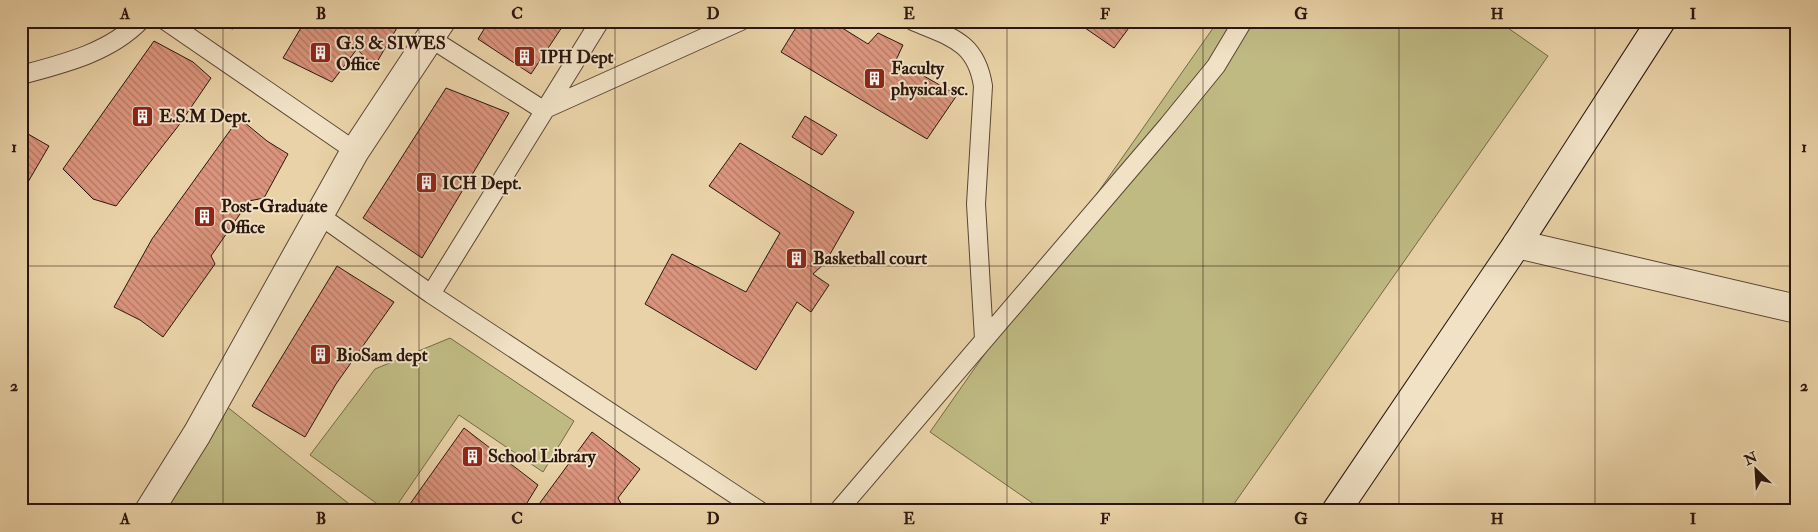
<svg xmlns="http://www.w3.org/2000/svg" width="1818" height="532" font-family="'IM FELL Double Pica',serif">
  <defs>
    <pattern id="building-back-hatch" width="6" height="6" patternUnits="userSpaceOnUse" patternTransform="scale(1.25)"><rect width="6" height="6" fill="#db947d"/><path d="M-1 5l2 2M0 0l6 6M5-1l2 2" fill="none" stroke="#b27865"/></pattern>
  </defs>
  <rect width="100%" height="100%" fill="#e9d2a7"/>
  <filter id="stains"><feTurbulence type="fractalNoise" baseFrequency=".004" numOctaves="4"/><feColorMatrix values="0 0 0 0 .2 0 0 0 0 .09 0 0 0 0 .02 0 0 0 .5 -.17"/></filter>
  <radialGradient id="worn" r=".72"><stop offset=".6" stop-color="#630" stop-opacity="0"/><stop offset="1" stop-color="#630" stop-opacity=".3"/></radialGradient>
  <path fill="#bfb982" stroke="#756848" d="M1218,21H1498L1548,56L1229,511H1044L930,432Z
    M450,338L574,421L543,472L459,415L393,511H387L310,455L375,369Z
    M221,402L358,511H162Z"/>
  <path fill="url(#building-back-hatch)" stroke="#2b160e" d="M221,21H243L240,26L232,29Z
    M305,21H401L374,67L357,49L332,82L283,58Z
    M489,21H566L531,74L478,39Z
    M800,21H831L868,44L878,33L903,45L896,60L957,95L927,139L781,52Z
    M1075,21H1134L1114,48Z
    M154,41L193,62L211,78L179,125L116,206L93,199L63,169Z
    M446,88L509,113L422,258L363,218Z
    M805,116L837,135L822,155L792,137Z
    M239,118L267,141L288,154L264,198L249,201L211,256L215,264L163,337L140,320L114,307L152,239Z
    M21,130L49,146L28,182L21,179Z
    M740,143L854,212L825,263L813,274L829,285L811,312L797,302L756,370L645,304L672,254L746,292L780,233L709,186Z
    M337,266L394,302L336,384L305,437L252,406Z
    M464,428L538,485L522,511H405Z
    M592,432L640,469L618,498L625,511H534Z"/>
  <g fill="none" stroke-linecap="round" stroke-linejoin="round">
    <defs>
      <path id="lane" d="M166,21L355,151
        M913,21C950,37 976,41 983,86L976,204L984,339
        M430,38L543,110L741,21
        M21,75C62,64 109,53 140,21
        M319,215L431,294L760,511
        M431,294L600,21
        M838,511L1168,125L1216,66L1243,21"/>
      <path id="street" d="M1517,244L1797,309
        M149,511L197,434L355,151L441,21"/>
      <path id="secondary" d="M1336,511L1517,244L1661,21"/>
    </defs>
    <use href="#lane" stroke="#5a4534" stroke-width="20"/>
    <use href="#street" stroke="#5a4534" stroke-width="30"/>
    <use href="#secondary" stroke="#2b160e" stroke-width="30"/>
    <use href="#lane" stroke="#f1e2c6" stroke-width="18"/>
    <use href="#street" stroke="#f1e2c6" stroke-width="28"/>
    <use href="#secondary" stroke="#f1e2c6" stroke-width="28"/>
  </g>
  <path fill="none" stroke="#2b160e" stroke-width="1" stroke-opacity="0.55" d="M223,21V511M419,21V511M615,21V511M811,21V511M1007,21V511M1203,21V511M1399,21V511M1595,21V511M21,266H1797"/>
  <defs>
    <symbol id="building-square" viewBox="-11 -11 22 22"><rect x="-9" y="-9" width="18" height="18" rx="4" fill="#8f2418" stroke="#f1e2c6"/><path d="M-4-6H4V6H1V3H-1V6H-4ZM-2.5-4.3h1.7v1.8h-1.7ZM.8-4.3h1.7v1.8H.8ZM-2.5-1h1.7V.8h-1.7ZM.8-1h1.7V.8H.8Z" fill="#fff"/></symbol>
  </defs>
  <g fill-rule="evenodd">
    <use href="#building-square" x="308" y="40" width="25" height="25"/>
    <use href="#building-square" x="512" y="44" width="25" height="25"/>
    <use href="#building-square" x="862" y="66" width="25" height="25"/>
    <use href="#building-square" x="130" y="104" width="25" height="25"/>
    <use href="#building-square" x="414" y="170" width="25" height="25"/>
    <use href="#building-square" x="192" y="204" width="25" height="25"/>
    <use href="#building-square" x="784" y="246" width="25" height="25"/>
    <use href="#building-square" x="308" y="342" width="25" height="25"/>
    <use href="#building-square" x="460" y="444" width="25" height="25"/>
  </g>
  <g text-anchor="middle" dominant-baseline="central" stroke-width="4" stroke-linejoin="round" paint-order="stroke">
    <g font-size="18" font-weight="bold" fill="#2b160e" stroke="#f1e2c6" text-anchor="start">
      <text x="336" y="43">G.S &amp; SIWES<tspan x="336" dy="21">Office</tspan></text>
      <text x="540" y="57">IPH Dept</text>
      <text x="891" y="68">Faculty<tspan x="891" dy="21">physical sc.</tspan></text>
      <text x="159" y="116">E.S.M Dept.</text>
      <text x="442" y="183">ICH Dept.</text>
      <text x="221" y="206">Post-Graduate<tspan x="221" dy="21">Office</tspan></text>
      <text x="813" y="258">Basketball court</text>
      <text x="336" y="355">BioSam dept</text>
      <text x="488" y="456">School Library</text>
    </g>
  </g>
  <rect width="1818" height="532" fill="none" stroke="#e9d2a7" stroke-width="55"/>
  <g transform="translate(1756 470) rotate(335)" stroke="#f1e2c6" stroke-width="4" paint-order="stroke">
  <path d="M0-4L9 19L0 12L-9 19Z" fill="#2b160e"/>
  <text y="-8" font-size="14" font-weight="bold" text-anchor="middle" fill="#2b160e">N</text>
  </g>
  <rect x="28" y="28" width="1762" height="476" fill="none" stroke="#2b160e" stroke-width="2"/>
  <g font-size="16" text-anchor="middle" font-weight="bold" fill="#2b160e">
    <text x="125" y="19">A</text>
    <text x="321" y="19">B</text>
    <text x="517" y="19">C</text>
    <text x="713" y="19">D</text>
    <text x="909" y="19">E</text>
    <text x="1105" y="19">F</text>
    <text x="1301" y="19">G</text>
    <text x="1497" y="19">H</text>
    <text x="1693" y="19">I</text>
    <text x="14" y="152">1</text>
    <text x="1804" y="152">1</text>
    <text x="14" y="391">2</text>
    <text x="1804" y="391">2</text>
    <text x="125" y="524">A</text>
    <text x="321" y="524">B</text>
    <text x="517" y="524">C</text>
    <text x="713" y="524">D</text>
    <text x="909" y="524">E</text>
    <text x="1105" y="524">F</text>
    <text x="1301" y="524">G</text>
    <text x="1497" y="524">H</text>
    <text x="1693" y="524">I</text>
  </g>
  <rect width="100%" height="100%" filter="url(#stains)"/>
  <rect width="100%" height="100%" fill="url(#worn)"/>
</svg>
